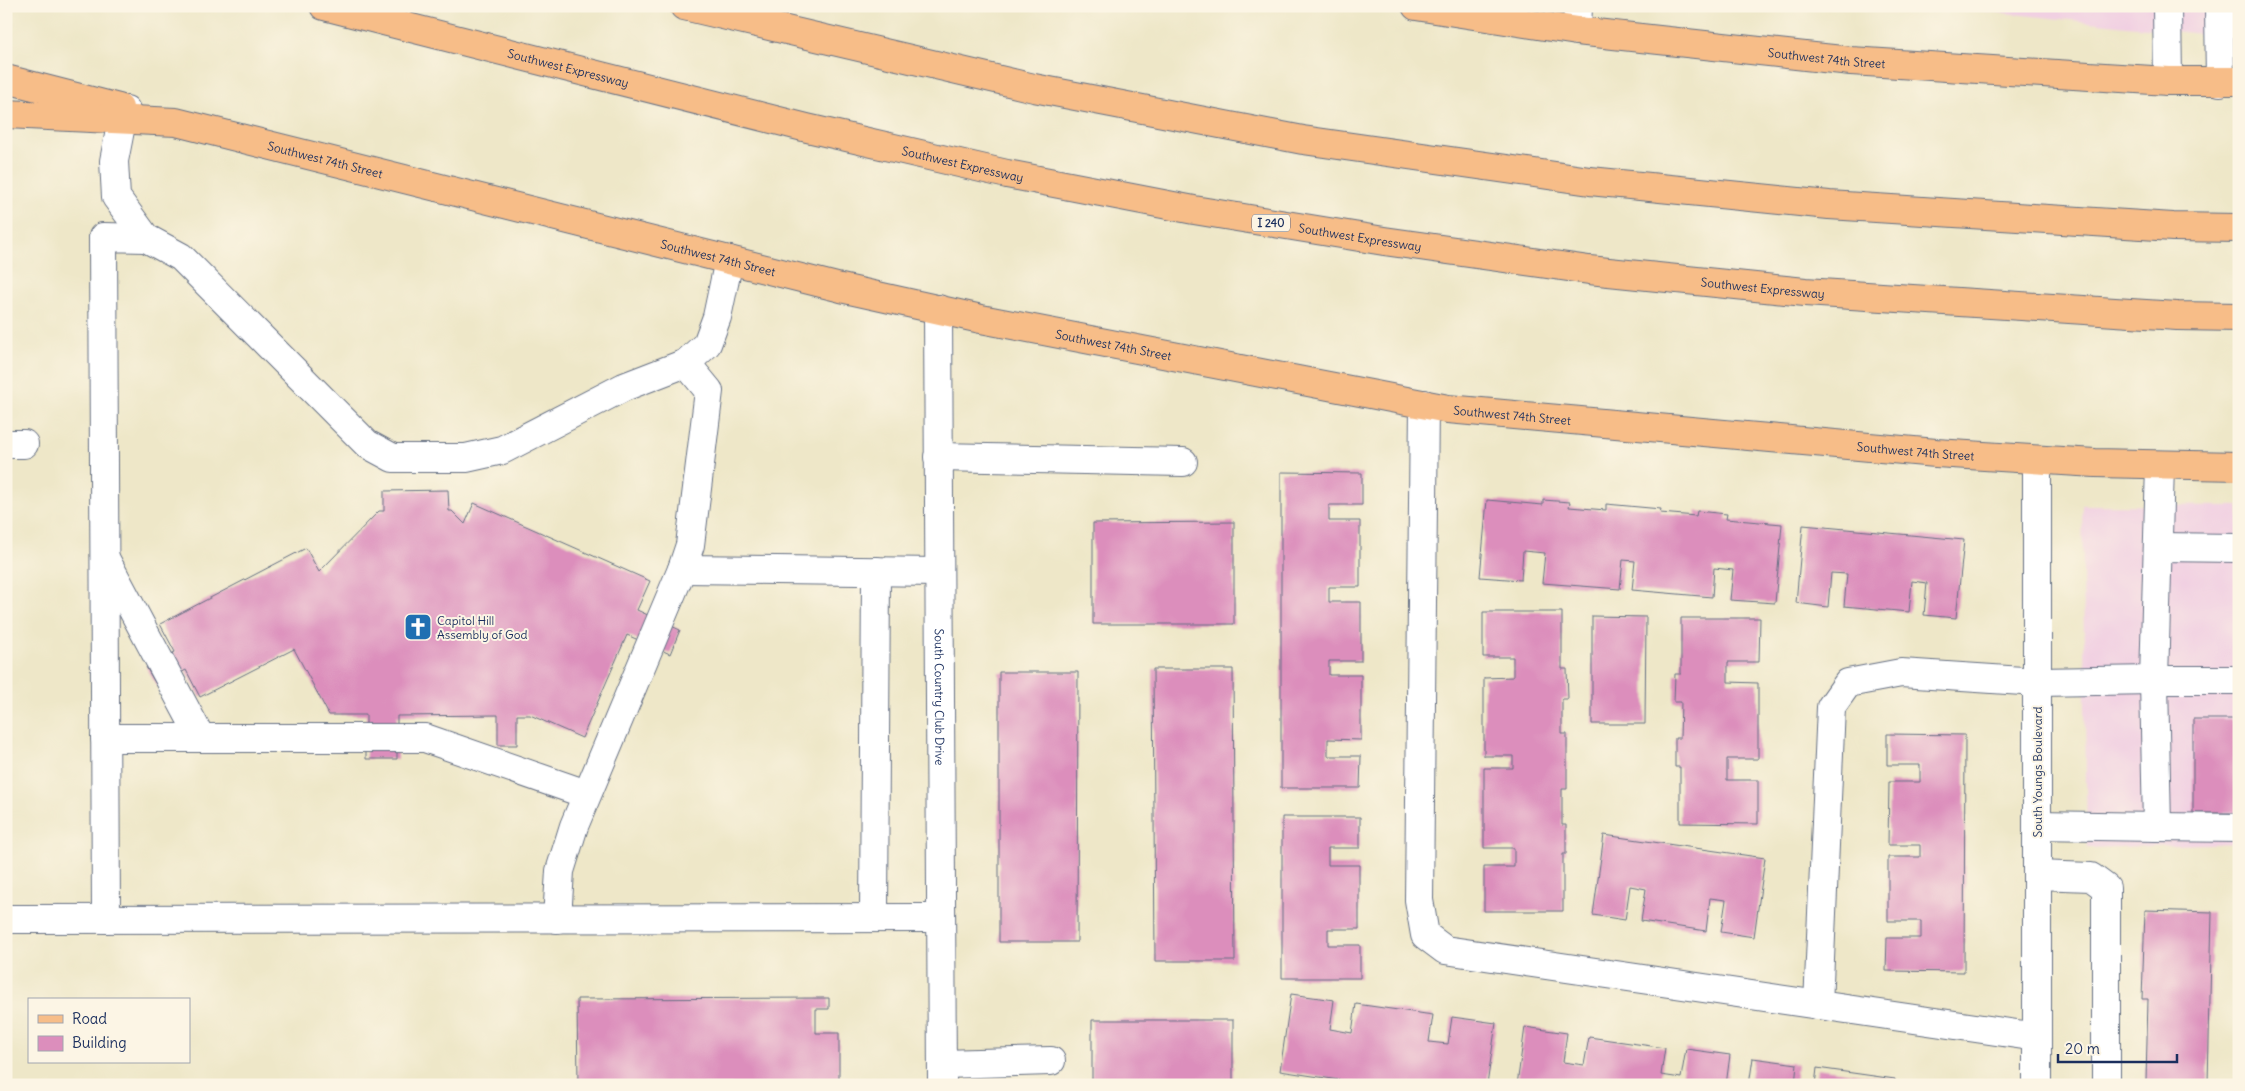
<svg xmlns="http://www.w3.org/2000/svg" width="2245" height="1091" font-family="Delius,sans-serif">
  <rect width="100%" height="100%" fill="#fcf5e5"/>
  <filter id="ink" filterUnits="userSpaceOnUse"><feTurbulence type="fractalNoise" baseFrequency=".02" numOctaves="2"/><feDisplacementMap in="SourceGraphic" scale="10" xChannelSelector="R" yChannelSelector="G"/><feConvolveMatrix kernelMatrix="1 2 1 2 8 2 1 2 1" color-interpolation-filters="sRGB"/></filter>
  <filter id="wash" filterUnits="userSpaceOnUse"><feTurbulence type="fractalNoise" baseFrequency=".0096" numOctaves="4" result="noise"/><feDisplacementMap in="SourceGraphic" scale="20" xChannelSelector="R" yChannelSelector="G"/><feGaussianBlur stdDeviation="1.12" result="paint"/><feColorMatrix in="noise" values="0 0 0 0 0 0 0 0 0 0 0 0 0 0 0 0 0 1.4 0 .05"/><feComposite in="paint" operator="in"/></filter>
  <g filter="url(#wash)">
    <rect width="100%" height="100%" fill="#eee7c8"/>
    <path fill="#f1d0e2" d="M1938,6H2239V36H2221Z
      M2082,505L2239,506V843L2087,848Z"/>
    <g id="blocks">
      <path fill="#dc8ebc" d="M1281,472L1362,473V505H1329V521H1360V587H1329V602H1361V661H1329V675H1361V740L1328,739V756H1361L1360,788H1281Z
        M448,490L449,511H452L465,524L474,503L650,581L637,610L680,630L670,654L627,635L582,738L530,715H517V745H498V715L397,716V759H366V715H329L294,649L200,697L186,670L157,686L146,667L175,652L160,624L306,548L319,572L379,511H384V491Z
        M1487,500L1543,505V500L1570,502L1569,507L1606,510V504L1661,509L1660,513L1696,516L1697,511L1727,514L1726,519L1782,524L1775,603L1730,600L1733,570L1714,568L1712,597L1632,590L1635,561L1623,560L1620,589L1542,583L1545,553L1523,551L1521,580L1480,577Z
        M1234,522V624H1093V523Z
        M1803,525L1964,540L1956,618L1924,615L1927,583L1912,581L1909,612L1844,606L1847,574L1831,573L1828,607L1796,603Z
        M1483,612H1562V669H1567L1568,699H1562V734H1567V789H1562V825H1566V854H1563V911H1484V867H1514V848H1484V768H1513V756H1484V678L1513,677V657H1483Z
        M1592,616L1646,617L1645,724H1592Z
        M1681,618H1760L1759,662H1728V682L1758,683V759H1727V780H1758V824L1680,823V767H1675V738H1680L1681,702H1674L1675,674H1681Z
        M1153,669H1233L1235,961H1155Z
        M999,672H1078L1077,942H999Z
        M2193,719H2239V813H2193Z
        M1887,734L1965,735L1964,972L1886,971L1887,938H1921V921H1888V857H1920V845H1888L1889,782H1920V765H1887Z
        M1282,817H1360V848H1328V865H1359V929H1328V945H1360V978H1282Z
        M1604,835L1765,858L1754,937L1721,932L1726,900L1710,898L1706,931L1641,921L1646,889L1630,886L1625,920L1593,915Z
        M2145,910L2212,912L2208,1083L2146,1081L2148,999H2142Z
        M1291,994L1334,1000L1330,1029L1352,1033L1356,1004L1433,1015L1429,1042L1448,1044L1452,1017L1496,1023L1487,1085H1372L1280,1071Z
        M829,998V1009H816V1033H839V1085H578L577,999Z
        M1092,1020H1233V1085H1092Z
        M1525,1027L1567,1033L1563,1062L1584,1065L1589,1037L1665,1048L1661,1075L1681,1078L1686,1049L1730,1055L1726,1085H1517Z
        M1753,1058L1797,1064L1795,1085H1749Z
        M1817,1068L1895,1079L1894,1085H1815Z"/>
    </g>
  </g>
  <g filter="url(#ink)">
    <use href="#blocks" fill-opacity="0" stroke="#656f83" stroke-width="1"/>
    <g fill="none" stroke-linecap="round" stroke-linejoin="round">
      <defs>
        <g id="minor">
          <path d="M2167,6L2168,81"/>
          <path d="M2219,6L2220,82"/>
          <path d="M1577,31L1578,6"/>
          <path d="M126,110L122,120L114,161L116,197L146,238L181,257L367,444L393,458H466L502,450L624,387L686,363L707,344L717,317L729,260"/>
          <path id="s1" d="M938,309L942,1085"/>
          <path d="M1424,404L1419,900L1425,935L1445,950L2037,1037"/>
          <path d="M6,444H24"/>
          <path d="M938,457L1183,462"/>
          <path d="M2158,547L2239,548"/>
          <path d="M106,560L201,738"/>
          <path d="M682,569L939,572"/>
          <path d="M105,738H425L586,794"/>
          <path d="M2037,825L2157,827L2154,680H2239"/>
          <path d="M2157,827L2239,828"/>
          <path d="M2037,875L2091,877L2106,888V1085"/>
          <path d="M874,917L876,571"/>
          <path d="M6,919L940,918"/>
          <path d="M106,919L103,237L146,238"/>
          <path d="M557,919L560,871L574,826L682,569L690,545L709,391L686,363"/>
          <path d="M1818,1005L1831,707L1848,683L1901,673L2038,682L2154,680L2160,465"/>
          <path d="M942,1064L1051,1061"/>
          <path d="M2037,1085V460"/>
        </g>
        <g id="major">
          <path id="s2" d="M1416,6L1577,31L1851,61L2168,81H2239"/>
          <path d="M6,79L119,108"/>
          <path id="s3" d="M6,114L176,122L841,288L981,319L1448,409L1936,453L2095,463L2239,466"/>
        </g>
        <g id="highway">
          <path id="s4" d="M324,6L807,128L1007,174L1194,210L1384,241L1589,270L1805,292L2177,316L2239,317"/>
          <path d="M684,6L1034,88L1303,140L1590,181L1829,205L2173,227L2239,228"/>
        </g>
      </defs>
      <use href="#minor" stroke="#656f83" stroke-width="30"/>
      <use href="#major" stroke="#656f83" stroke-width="30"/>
      <use href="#highway" stroke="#656f83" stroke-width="30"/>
      <use href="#minor" stroke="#fff" stroke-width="28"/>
      <use href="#major" stroke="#f7bd88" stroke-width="28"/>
      <use href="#highway" stroke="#f7bd88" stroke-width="28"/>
    </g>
  </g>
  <defs>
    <symbol id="church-square" viewBox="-11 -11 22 22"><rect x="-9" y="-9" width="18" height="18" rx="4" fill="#1f6fb2" stroke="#fcf5e5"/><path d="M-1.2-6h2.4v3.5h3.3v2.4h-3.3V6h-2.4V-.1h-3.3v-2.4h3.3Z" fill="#fff"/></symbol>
  </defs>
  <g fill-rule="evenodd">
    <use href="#church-square" x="402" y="611" width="32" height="32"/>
  </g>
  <g text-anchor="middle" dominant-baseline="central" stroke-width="4" stroke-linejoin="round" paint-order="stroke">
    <rect fill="#fcf5e5" stroke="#5e6a86" stroke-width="1" x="1252" y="214.5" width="38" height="17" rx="4"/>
    <g font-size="11" font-weight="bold" fill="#1b2f5e">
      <text x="1271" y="223">I 240</text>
    </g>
    <g font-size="12" fill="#1b2f5e" stroke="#fcf5e5">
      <text stroke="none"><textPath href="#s2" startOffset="414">Southwest 74th Street</textPath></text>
      <text stroke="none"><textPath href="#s4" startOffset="252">Southwest Expressway</textPath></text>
      <text stroke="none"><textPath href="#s3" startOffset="324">Southwest 74th Street</textPath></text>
      <text stroke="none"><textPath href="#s4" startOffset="658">Southwest Expressway</textPath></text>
      <text stroke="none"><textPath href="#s4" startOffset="1062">Southwest Expressway</textPath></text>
      <text stroke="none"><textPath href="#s3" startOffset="729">Southwest 74th Street</textPath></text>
      <text stroke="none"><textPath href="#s4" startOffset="1468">Southwest Expressway</textPath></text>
      <text stroke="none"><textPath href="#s3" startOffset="1134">Southwest 74th Street</textPath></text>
      <text stroke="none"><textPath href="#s3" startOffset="1539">Southwest 74th Street</textPath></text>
      <text stroke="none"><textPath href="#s3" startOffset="1944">Southwest 74th Street</textPath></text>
      <text stroke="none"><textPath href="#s1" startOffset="388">South Country Club Drive</textPath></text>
      <text transform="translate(2037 772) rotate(-90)">South Youngs Boulevard</text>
    </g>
    <g font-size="12" fill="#1b2f5e" stroke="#fcf5e5" text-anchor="start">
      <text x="437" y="620">Capitol Hill<tspan x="437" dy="14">Assembly of God</tspan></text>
    </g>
  </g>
  <rect width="2245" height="1091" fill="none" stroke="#fcf5e5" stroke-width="25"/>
  <rect x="28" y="998" width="162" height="65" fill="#fcf5e5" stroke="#a2a6af"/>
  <rect x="38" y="1015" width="25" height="8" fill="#f7bd88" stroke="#a2a6af"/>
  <text x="72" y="1024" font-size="15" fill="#1b2f5e">Road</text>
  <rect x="38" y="1036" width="25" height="15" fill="#dc8ebc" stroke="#a2a6af"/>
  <text x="72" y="1048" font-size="15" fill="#1b2f5e">Building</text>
  <path d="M2058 1054v8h119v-8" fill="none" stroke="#1b2f5e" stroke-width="2.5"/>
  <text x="2065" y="1054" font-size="15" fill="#1b2f5e" stroke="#fcf5e5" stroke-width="4" paint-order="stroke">20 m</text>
</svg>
